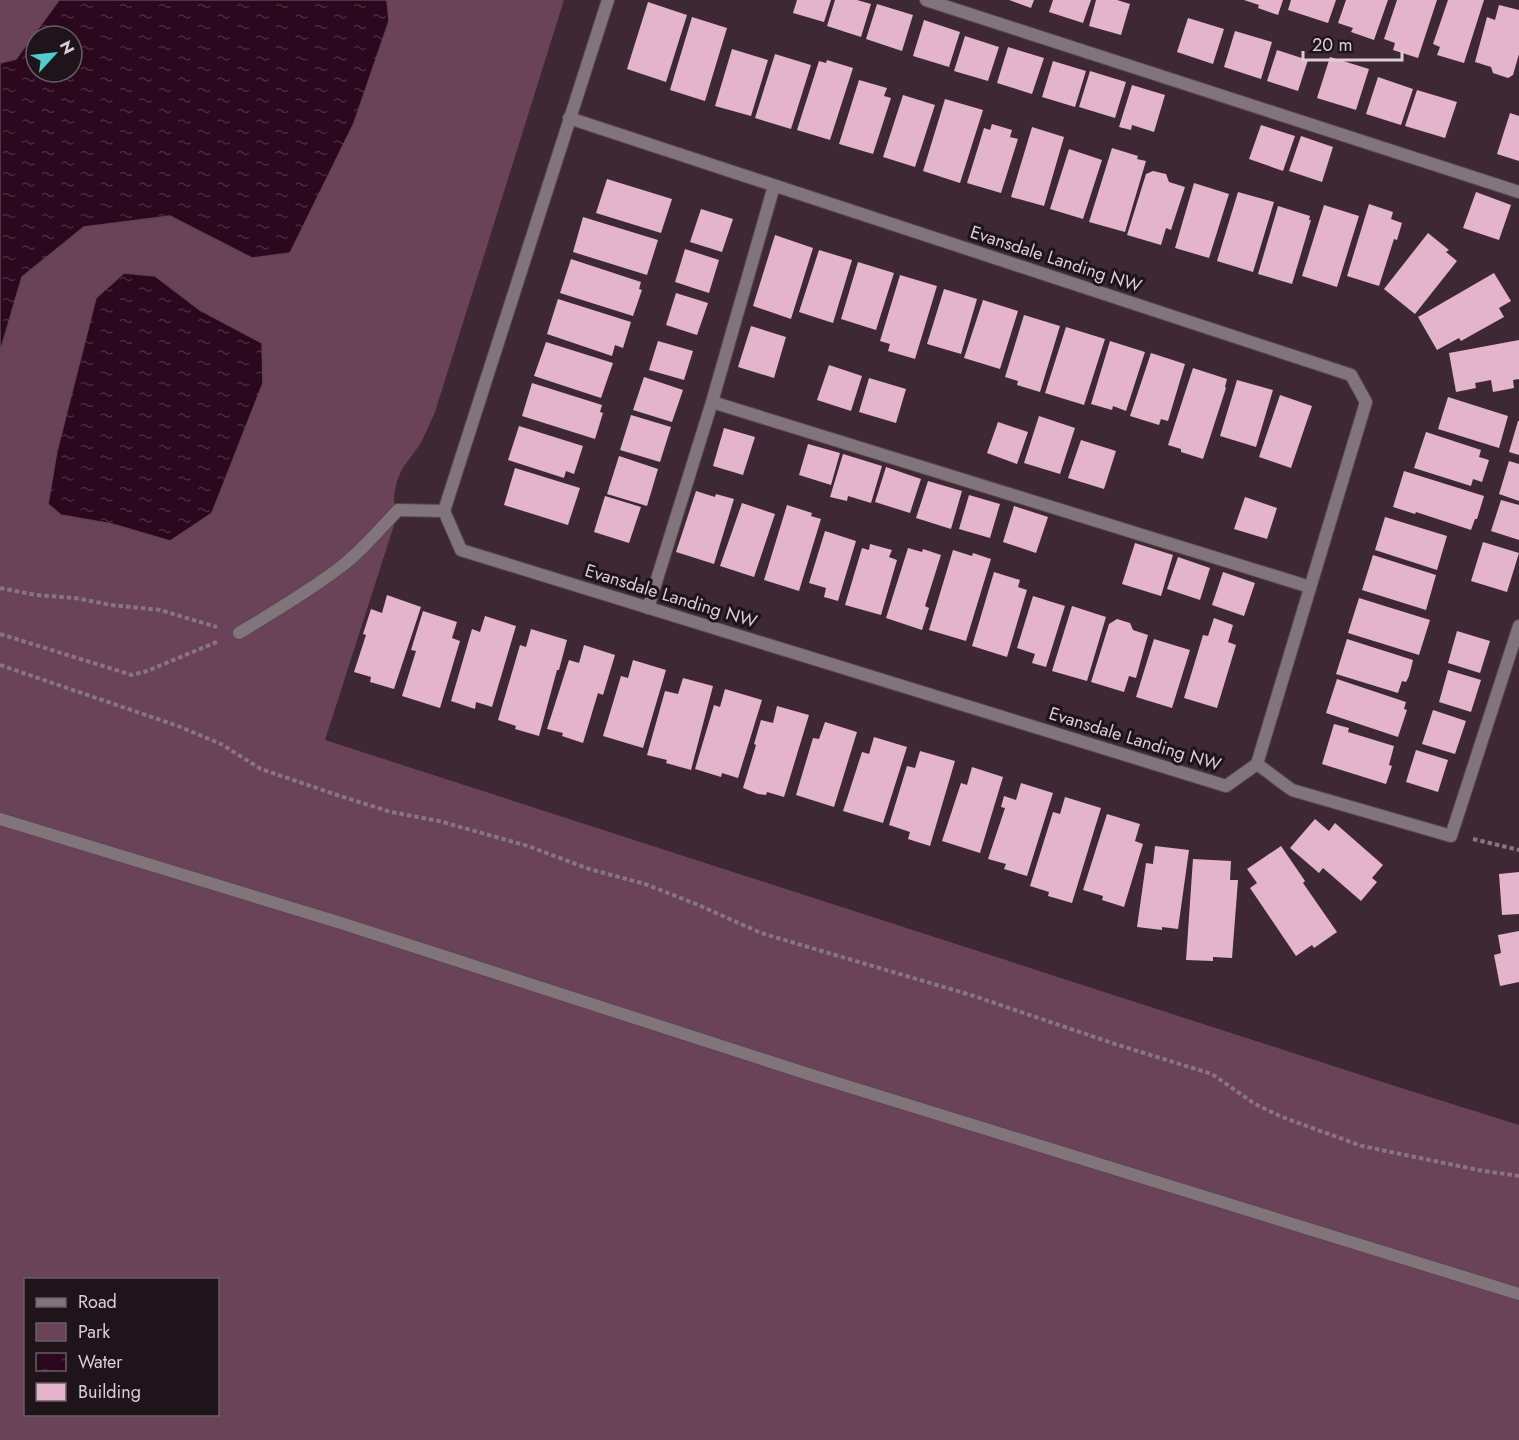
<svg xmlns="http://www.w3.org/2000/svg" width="1519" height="1440" font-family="Jost,sans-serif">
  <defs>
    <pattern id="water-ripples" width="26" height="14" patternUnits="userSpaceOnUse" patternTransform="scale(1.5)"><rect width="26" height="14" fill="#2b081d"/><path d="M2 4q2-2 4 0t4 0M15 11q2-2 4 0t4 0" fill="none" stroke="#492b3d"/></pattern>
  </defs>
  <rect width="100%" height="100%" fill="#3e2834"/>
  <path fill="#6b4358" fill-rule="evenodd" d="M0,0H564L435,412L421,443L402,469L397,481L394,495L395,522L325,740L1398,1087L1519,1125V1440H0ZM36,36H72V72H36ZM26,1280H218V1414H26Z"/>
  <path fill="url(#water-ripples)" stroke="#604354" stroke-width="1.5" fill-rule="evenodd" d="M59,0H387L389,21L354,123L290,253L252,258L170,216L84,227L22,277L0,352V63L16,59ZM36,36H72V72H36Z
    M124,273L155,276L200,310L262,343L263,383L212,513L170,541L112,524L61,515L48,504L57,451L96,298Z"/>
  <path fill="#e4b4cd" d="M797,0H831L824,22L793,13Z
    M835,0H857L871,4L861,37L827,26Z
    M1009,0H1034L1031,8Z
    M1053,0H1091L1083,23L1049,12Z
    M1096,0H1117L1130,4L1121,35L1089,26Z
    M1244,0H1283L1278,15L1258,8L1259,5Z
    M1291,0H1336L1328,23L1288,10Z
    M1346,0H1388L1374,40L1351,32L1353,28L1338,23Z
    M1397,0H1437L1418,58L1393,50L1395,43L1384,39Z
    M1448,0H1484L1464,63L1437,55L1440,47L1433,44Z
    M648,2L687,15L666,82L627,69Z
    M877,4L913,15L902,51L866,39Z
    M1499,5L1519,10V54L1513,75L1508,78L1493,73L1491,67L1475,62L1487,17L1495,20Z
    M692,17L727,28L705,101L670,90Z
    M1188,18L1224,29L1213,64L1177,52Z
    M924,20L960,32L949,67L913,56Z
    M1235,31L1272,42L1261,79L1224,67Z
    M965,36L999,47L988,81L954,71Z
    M1008,47L1044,58L1032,94L997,83Z
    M732,49L768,60L751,116L715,106Z
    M1277,50L1308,60L1298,91L1267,81Z
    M775,54L811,65L791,129L755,118Z
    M1330,57L1369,69L1356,110L1317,98Z
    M827,60L853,68L830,140L797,130L819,61L826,63Z
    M1053,61L1086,71L1075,107L1042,97Z
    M1090,71L1126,82L1115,118L1079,107Z
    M1378,77L1413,89L1401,125L1366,114Z
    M859,80L887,88L884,96L891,98L873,154L839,144Z
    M1132,85L1165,95L1154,132L1132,125L1131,130L1119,127Z
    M1417,90L1457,102L1445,138L1405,126Z
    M903,95L935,105L915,167L883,157Z
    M945,99L983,110L960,183L923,171Z
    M1510,113L1519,116V161L1497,154Z
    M992,124L1012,130L1010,137L1018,139L1001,193L967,183L984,128L990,130Z
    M1261,125L1295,136L1283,171L1249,159Z
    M1032,127L1064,137L1044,206L1011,197Z
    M1301,136L1333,147L1322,182L1289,171Z
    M1112,148L1138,156L1137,159L1146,161L1125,232L1089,222Z
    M1069,149L1102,160L1083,219L1050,209Z
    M1153,171L1166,174L1169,182L1185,187L1171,230L1166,228L1161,245L1127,235L1146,174Z
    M607,179L672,199L661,233L596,213Z
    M1194,183L1229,194L1209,258L1175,248Z
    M1238,192L1274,202L1253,272L1217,261Z
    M1476,192L1511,205L1499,240L1463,228Z
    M1369,204L1393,212L1391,219L1402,223L1397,240L1394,239L1379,286L1347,276Z
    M1324,205L1359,216L1337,287L1302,276Z
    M1278,206L1310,216L1309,220H1311L1292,284L1258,274Z
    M701,209L733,219L722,252L690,242Z
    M583,217L658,240L647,275L573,252Z
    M1428,233L1449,250L1446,252L1457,261L1415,314L1384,289Z
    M775,235L813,248L791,319L753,306Z
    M685,249L719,260L709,293L675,282Z
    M819,250L852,260L833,323L799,312Z
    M571,259L641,282L639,289L642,290L633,316L560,293Z
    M858,262L894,273L876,330L841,319Z
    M1494,273L1511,301L1499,308L1504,317L1461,341L1459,338L1437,350L1418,317Z
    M900,275L937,286L915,359L888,351L890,344L880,341Z
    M944,289L977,299L961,354L927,344Z
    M676,293L708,303L697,335L666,325Z
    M558,299L631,322L623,348L615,345L612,356L547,334Z
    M983,300L1018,311L1000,369L964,358Z
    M1024,315L1060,326L1040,392L1017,385L1018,381L1005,377Z
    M751,326L786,337L774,378L738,367Z
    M1066,327L1105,339L1084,405L1045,393Z
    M1519,340V379L1513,380L1514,388L1493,392L1491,380L1475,383L1476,388L1456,392L1449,353Z
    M658,341L693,351L684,380L649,370Z
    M1110,341L1145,352L1126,411L1113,406L1112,410L1091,404Z
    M546,342L613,363L601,398L534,376Z
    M1151,353L1185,364L1168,421L1161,419L1159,425L1130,416Z
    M829,365L862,376L851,411L817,400Z
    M1193,368L1227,379L1225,387L1226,388L1203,459L1181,452V449L1168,445Z
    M644,377L683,390L672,422L633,410Z
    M869,378L906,389L896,423L859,412Z
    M1237,380L1273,390L1256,447L1220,436Z
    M532,383L602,405L600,412L603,413L595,439L522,416Z
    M1280,395L1312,406L1291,468L1259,457Z
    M1448,397L1508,416L1499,448L1438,429Z
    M631,415L671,427L660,462L620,450Z
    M1039,416L1075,428L1060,474L1024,463Z
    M1518,421H1519V455L1509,452Z
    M998,422L1028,432L1017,464L987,453Z
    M519,426L583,446L574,474L566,471L564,478L508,460Z
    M724,428L755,437L743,475L713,466Z
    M1426,432L1481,450L1479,457L1489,460L1482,482L1473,479L1471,486L1414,468Z
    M1081,440L1116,451L1104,489L1068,478Z
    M808,444L840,453L831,485L799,475Z
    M843,454L882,466L871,503L848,496L847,501L830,497Z
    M619,456L658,469L647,506L607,494Z
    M1509,461L1519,464V501L1499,494Z
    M886,467L921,479L910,513L875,502Z
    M515,468L580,488L568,525L504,505Z
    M1404,471L1484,496L1477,519H1475L1471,530L1416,512L1415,514L1393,507Z
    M928,481L962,491L951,529L916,518Z
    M696,491L715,497L716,494L734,499L714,564L676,552Z
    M969,495L1000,504L990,538L959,529Z
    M605,496L641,507L629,543L594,532Z
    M1245,497L1277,508L1267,539L1234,529Z
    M1501,500L1519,505V540L1491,531Z
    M742,503L775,514L754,577L720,566Z
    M787,505L812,513L811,516L821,519L799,591L764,580Z
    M1014,506L1048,517L1036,553L1003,542Z
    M1385,517L1447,536L1437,570L1375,550Z
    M825,531L856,541L838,601L824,597L826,588L809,583Z
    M1483,542L1519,553L1507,592L1471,581Z
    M1135,543L1173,555L1161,596L1122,584Z
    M870,544L892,550L889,557L897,560L881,615L845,605L862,548L869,550Z
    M908,548L922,552L923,549L941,555L925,606L929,608L922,630L886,618Z
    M953,550L972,556L973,553L991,559L966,641L929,630Z
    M1373,555L1436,575L1426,610L1362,590Z
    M1178,557L1210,568L1200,600L1167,589Z
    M994,572L1020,580L1018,587L1027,590L1007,657L972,646Z
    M1223,572L1255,583L1244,616L1212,605Z
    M387,595L421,607L394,689L370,682L371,677L354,672L366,635L363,634L371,609L382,613Z
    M1033,596L1065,606L1046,667L1032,663L1035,654L1017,648Z
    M1359,598L1430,620L1419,655L1348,633Z
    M1072,606L1106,617L1087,681L1052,671Z
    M423,611L457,622L452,638L460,641L440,708L402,696L416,651L411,650Z
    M485,616L516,626L492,707L476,702L475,709L451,701L472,629L480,632Z
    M1214,618L1233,625L1228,642L1236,645L1217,708L1184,698L1203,635L1208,636Z
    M1117,619L1130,623L1133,630L1148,635L1136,678L1129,676L1124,692L1091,682L1109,624Z
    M531,629L567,640L559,670H557L539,736L515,729L516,726L498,720L520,645L526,647Z
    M1457,631L1490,641L1480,673L1448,663Z
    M1154,639L1190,650L1172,708L1136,697Z
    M1347,639L1413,660L1409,676L1406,682L1402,681L1398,693L1336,674Z
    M584,645L615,655L603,695L598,693L583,743L562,736L563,733L547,729L569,660L579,663Z
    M633,660L666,670L643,748L603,736L621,676L628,678Z
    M1448,670L1481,680L1471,712L1439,702Z
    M683,678L713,686L691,770L666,763L667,760L647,755L665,691L678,694Z
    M1337,679L1406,702L1404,709L1407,710L1398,737L1326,713Z
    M725,689L762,700L738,778L722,773L721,777L695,769L714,705L720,707Z
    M777,706L809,715L784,797L767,792L766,795L758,794L743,788L756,745L754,744L761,720L773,723Z
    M1433,710L1466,721L1455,754L1422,744Z
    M825,722L857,732L834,807L796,795L813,738L819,739Z
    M1334,724L1349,728L1348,732L1394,746L1389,765L1392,766L1386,784L1322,764Z
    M874,737L907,747L883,823L843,811L862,752L869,754Z
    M1416,750L1448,760L1438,792L1406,782Z
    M920,751L955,761L930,846L908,839L910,832L889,825L907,766L915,768Z
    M972,767L1003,777L980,853L942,841L961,783L967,785Z
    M1021,783L1053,793L1027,876L1004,869L1006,864L988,859L1005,808L1001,807L1004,796L1016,800Z
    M1065,797L1101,808L1072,903L1048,896L1049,892L1030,886L1053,812L1060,814Z
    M1107,814L1140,824L1135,841L1143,844L1124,907L1102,900L1103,896L1083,890Z
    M1315,819L1329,831L1335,823L1383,865L1372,878L1377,882L1361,901L1323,868L1319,873L1290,848Z
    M1155,846L1189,850L1178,929L1162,927V930L1137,927L1146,863L1153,864Z
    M1281,846L1305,881L1303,883L1337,932L1314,948L1312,945L1296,956L1250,888L1257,883L1247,869Z
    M1193,859L1231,861L1230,880H1238L1232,958L1213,957V961L1186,960Z
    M1519,872V914L1502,915L1499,874Z
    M1519,931V982L1500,986L1494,955L1501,953L1498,935Z"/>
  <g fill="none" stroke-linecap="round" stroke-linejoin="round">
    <defs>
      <path id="lane" d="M926,0L1519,192
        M712,402L1310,587
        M648,608L712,402L774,186
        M239,633C272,613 306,593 338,569C360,553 379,530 398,510L444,511
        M1257,764L1292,790L1451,836L1519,626
        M0,819L341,923L808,1074L1519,1294"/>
      <path id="street" d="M569,118L1351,375L1366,402L1257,764L1226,786L461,550L444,511L608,0"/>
    </defs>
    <use href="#lane" stroke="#5b4651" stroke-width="14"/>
    <use href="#street" stroke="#5b4651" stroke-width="14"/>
    <path stroke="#88757e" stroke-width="4" stroke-dasharray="4.5 3" stroke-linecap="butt" d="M0,588L36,595L75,598L111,605L160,610L217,627
      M0,634L132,675L147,671L219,641
      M0,665L178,726L221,744L261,769L340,796L391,812L439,821L528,846L589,869L645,884L696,904L761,933L974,996L1115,1044L1212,1074L1255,1104L1282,1117L1362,1146L1478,1170L1519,1176
      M1473,839L1519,850"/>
    <use href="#lane" stroke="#81757b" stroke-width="12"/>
    <use href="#street" stroke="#81757b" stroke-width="12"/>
  </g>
  <g text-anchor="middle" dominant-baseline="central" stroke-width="6" stroke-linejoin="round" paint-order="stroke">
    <g font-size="18" fill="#ddced5" stroke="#1e141a">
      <text transform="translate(1056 259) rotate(18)">Evansdale Landing NW</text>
      <text transform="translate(671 596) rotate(17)">Evansdale Landing NW</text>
      <text transform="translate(1135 739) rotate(17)">Evansdale Landing NW</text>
    </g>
  </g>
  <rect x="24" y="1278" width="195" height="138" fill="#1e141a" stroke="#6a5e65" stroke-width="1.5"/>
  <rect x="36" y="1298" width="30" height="9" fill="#81757b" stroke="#6a5e65" stroke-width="1.5"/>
  <text x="78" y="1308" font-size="18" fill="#ddced5">Road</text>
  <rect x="36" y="1323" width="30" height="18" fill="#6b4358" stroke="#6a5e65" stroke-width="1.5"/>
  <text x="78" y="1338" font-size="18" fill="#ddced5">Park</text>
  <rect x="36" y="1353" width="30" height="18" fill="url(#water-ripples)" stroke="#6a5e65" stroke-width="1.5"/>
  <text x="78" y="1368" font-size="18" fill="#ddced5">Water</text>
  <rect x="36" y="1383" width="30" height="18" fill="#e4b4cd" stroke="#6a5e65" stroke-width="1.5"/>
  <text x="78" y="1398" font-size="18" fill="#ddced5">Building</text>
  <g transform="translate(54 54) rotate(63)"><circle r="28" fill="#1e141a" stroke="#6a5e65" stroke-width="1.5"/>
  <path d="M0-4.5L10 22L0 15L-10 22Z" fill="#52cdce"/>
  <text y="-9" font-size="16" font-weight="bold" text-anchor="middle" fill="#ddced5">N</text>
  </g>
  <path d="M1303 51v9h99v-9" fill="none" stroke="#ddced5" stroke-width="3"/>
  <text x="1312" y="51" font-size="18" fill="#ddced5" stroke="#1e141a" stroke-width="4.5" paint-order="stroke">20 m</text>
</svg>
